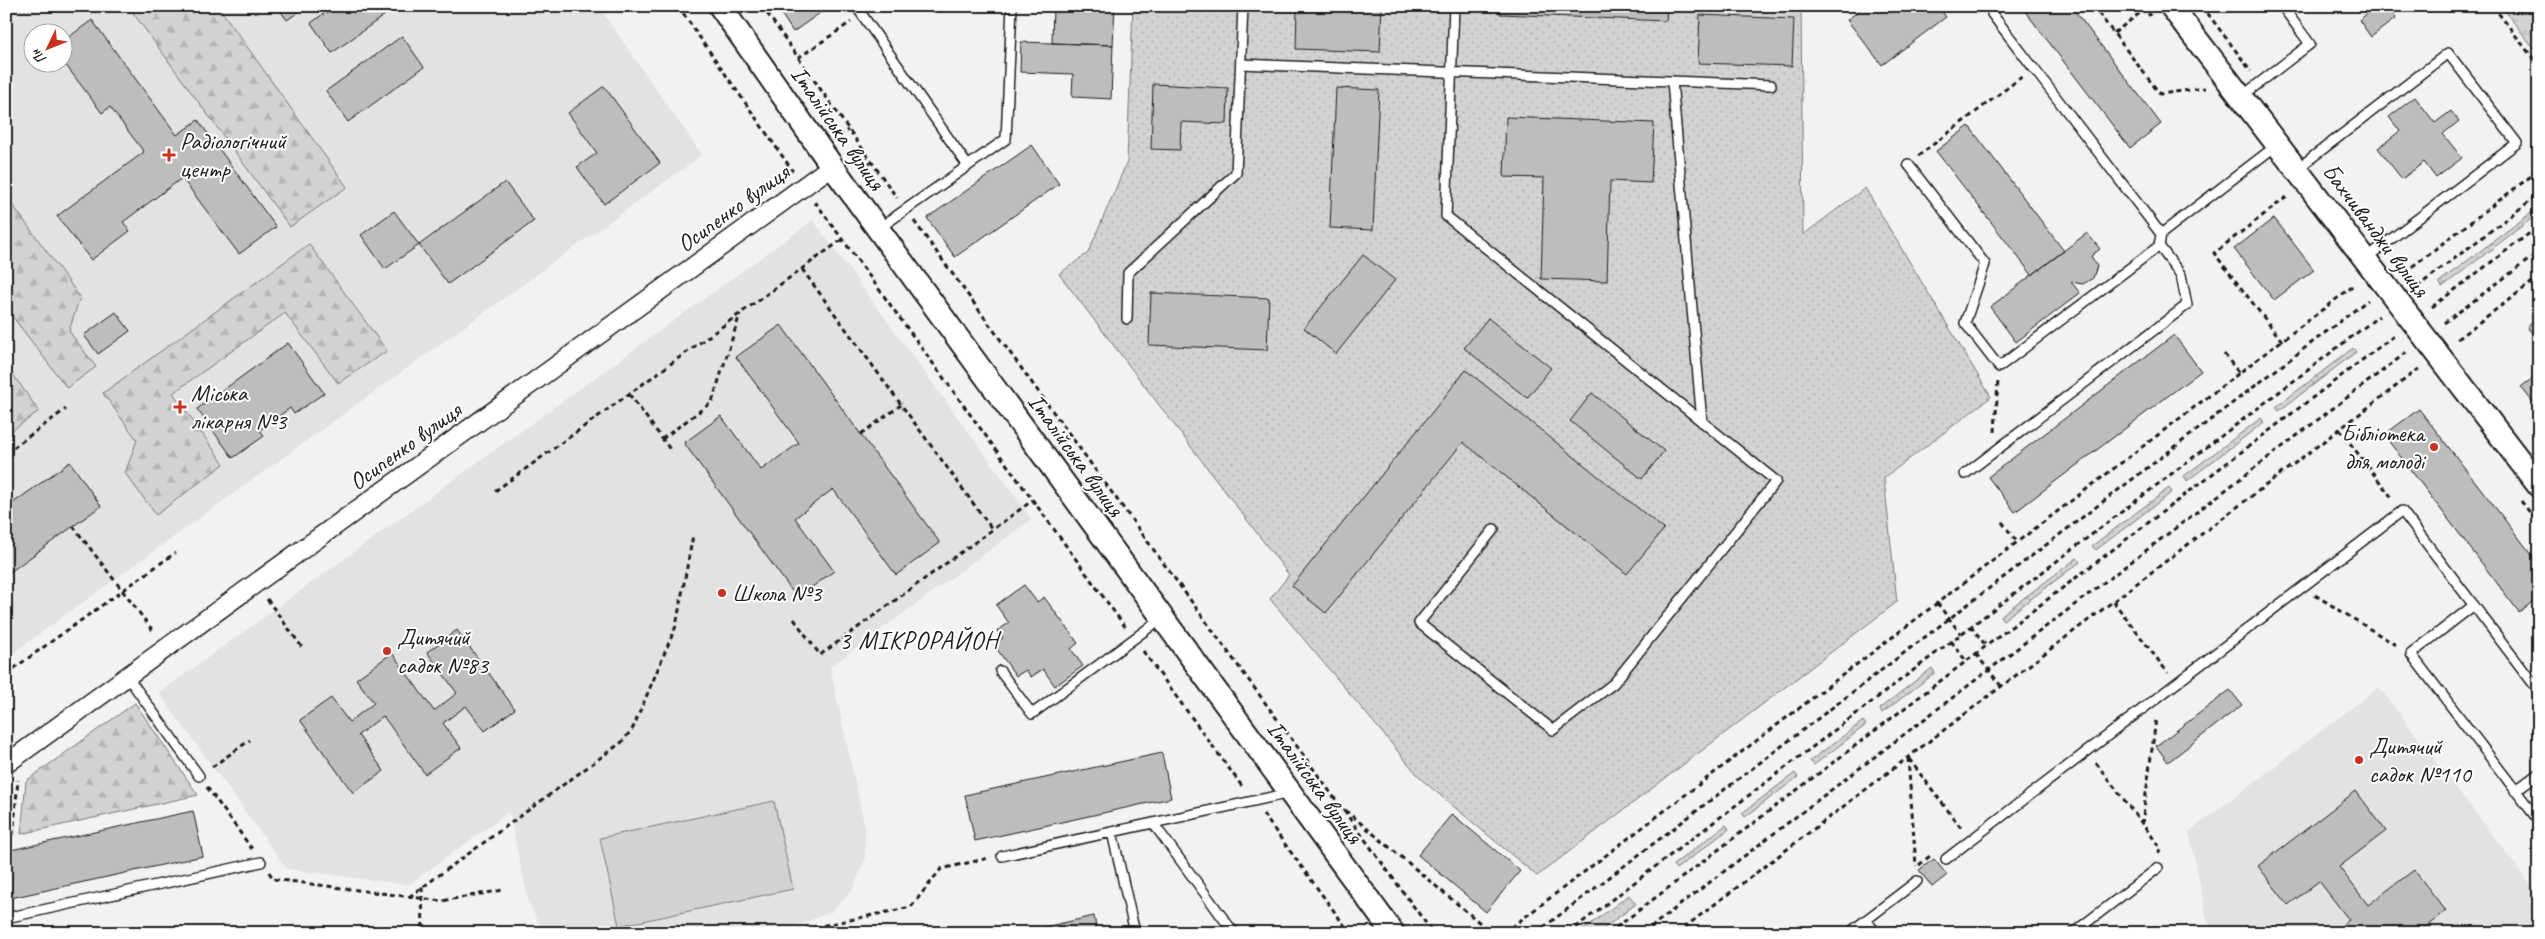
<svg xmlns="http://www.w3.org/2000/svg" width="2545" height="939" font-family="Caveat,sans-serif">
  <defs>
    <pattern id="grass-dots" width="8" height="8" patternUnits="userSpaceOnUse" patternTransform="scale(1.25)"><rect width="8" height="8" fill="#d2d2d2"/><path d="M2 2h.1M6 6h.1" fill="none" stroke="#b4b4b4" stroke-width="1.8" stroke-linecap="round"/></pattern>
    <pattern id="forest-firs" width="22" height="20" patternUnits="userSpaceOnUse" patternTransform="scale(1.25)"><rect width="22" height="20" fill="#d2d2d2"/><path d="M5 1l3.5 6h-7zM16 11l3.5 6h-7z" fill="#b4b4b4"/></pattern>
    <pattern id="park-tufts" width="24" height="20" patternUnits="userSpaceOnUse" patternTransform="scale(1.25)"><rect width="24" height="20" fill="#d2d2d2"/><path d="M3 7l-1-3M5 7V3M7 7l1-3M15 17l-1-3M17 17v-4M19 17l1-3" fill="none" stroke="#b4b4b4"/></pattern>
  </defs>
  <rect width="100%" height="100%" fill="#f2f2f2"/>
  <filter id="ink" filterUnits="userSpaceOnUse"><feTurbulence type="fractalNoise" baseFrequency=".02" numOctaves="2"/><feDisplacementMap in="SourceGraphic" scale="10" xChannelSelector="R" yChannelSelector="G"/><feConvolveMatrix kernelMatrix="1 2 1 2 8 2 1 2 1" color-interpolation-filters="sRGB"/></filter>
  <g filter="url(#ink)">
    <path fill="#e2e2e2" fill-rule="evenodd" d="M6,6H598L702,155L6,658ZM32,32H62V62H32Z
      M813,220L1032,519L830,667L865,828V859L853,889L831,912L804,923L760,933H545L541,929L528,900L509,812L408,885L287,869L159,693Z
      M2379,687L2539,896V933H2210L2189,832Z"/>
    <path fill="url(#grass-dots)" stroke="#777" d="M1133,6H1801L1803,235L1865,188L1991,397L1884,478L1897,602L1537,876L1422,780L1270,599L1289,575L1059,274L1088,253L1127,162Z
      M2539,207V213L2442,287L2439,282Z
      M2353,348L2356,352L2279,411L2276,407Z
      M2261,418L2264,422L2187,481L2184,476Z
      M2169,488L2172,492L2096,550L2092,546Z
      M2077,558L2080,562L2003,620L2000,616Z
      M1932,668L1935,673L1882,713L1879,709Z
      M1863,721L1866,725L1814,765L1810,761Z
      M1795,773L1798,777L1745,817L1742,813Z
      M1726,825L1729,829L1676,869L1673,865Z
      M1629,895L1636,904L1598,933H1579Z"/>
    <path fill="url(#forest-firs)" stroke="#777" d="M128,6H218L347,187L290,227Z
      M6,196L80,297L69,331L96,367L67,388L6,308V274L9,263L6,258Z
      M309,244L387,351L338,383L285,313L173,393L224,464L156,515L125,473L137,440L103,393Z
      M6,365L39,411L6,435Z
      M135,703L198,795L21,834L26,781Z"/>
    <path fill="url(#park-tufts)" stroke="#777" d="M2501,6H2539V55Z"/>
    <path fill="#d2d2d2" stroke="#777" d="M774,801L793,889L619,926L600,838Z"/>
    <path fill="#bdbdbd" stroke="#1c1c1c" d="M277,6H307L287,20Z
      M334,6H380L386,14L332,53L311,23Z
      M776,6H826L827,8L793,32Z
      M1053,6H1115L1113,45L1052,43Z
      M1297,6H1382L1380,52L1296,49Z
      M1500,6H1667L1666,21L1500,14Z
      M1938,6L1946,17L1882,65L1847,20L1865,6Z
      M2021,6H2071L2161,124L2130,148Z
      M2377,6H2386L2396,18L2371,37L2359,20Z
      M1700,15L1794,19L1792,66L1698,63Z
      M92,20L177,135L198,120L276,227L239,254L182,178L123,222L130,231L91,260L57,216L144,152L110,107L102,113L62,60V42Z
      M402,36L424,67L348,122L326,91Z
      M1021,42L1113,45L1111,99L1072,97L1073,74L1020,72Z
      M1153,84L1228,88L1227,124L1181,122L1180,150L1151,149Z
      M604,86L660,163L604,204L577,167L597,153L568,113Z
      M1336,88L1379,90L1373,230L1330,228Z
      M2415,97L2435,123L2451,111L2459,121L2443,134L2462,158L2436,178L2424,162L2402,179L2378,148L2400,131L2389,117Z
      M1506,117L1654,123L1651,183L1610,181L1607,281L1541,279L1544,178L1504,177Z
      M1969,126L2064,251L2032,275L1936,151Z
      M1032,145L1059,184L955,257L927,218Z
      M505,182L534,221L448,284L419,245Z
      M394,211L419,245L385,269L361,235Z
      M2274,218L2314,270L2274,300L2234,249Z
      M2087,233L2100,249L2091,256L2097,266L2093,278L2083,284L2071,282L2080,293L2016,342L1990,307Z
      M1363,255L1395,280L1336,354L1304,328Z
      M1151,293L1269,298L1267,350L1149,345Z
      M116,312L130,331L98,354L84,335Z
      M2539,317V342L2527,327Z
      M1488,318L1551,368L1527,398L1464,348Z
      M781,325L940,543L896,575L833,489L795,518L834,571L797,598L684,443L721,416L761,470L799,443L736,357Z
      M2174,335L2201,371L2015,512L1988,477Z
      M288,343L324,393L294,414L290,408L260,430L264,436L233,458L197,409Z
      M1466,370L1664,529L1627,574L1463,442L1326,613L1292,586Z
      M2539,373V410L2521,387Z
      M1592,393L1664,451L1642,479L1570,421Z
      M2419,409L2539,564V597L2519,612L2384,435Z
      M70,462L101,506L6,575V508Z
      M1024,585L1037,602L1044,597L1078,643L1071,649L1083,666L1055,686L1043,669L1031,677L1026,670L1016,676L994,645L1003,638L997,631L1009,623L996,605Z
      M457,630L515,709L485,731L466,706L443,723L461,748L425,774L383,716L358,735L384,771L353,793L300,720L331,698L349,722L374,703L356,679L392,653L434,711L457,693L427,652Z
      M2230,690L2242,705L2168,762L2156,746Z
      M1162,753L1171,798L975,841L965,795Z
      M2356,791L2386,831L2339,867L2368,905L2414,870L2446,911L2418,933H2332L2349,920L2319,881L2288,905L2258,866Z
      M193,811L203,856L6,899V851Z
      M1452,814L1520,871L1486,912L1418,855Z
      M1934,859L1947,875L1932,887L1919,870Z
      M1094,916L1097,933H1018Z"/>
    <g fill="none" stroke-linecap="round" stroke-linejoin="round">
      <defs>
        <path id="service" d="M856,6L968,166
          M1454,6L1446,216L1776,481L1614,683L1553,730L1419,623L1494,529
          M1993,6L1992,14L2161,234
          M1241,64L1771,85
          M1672,81L1702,422
          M2241,97L2310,44L2282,6
          M1908,164L1985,264L1965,323L1999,367L2159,246
          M2297,169L2448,53L2517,143L2365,259
          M878,229L1006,139L1012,6
          M1127,319L1128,273L1236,173L1243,6
          M1965,474L2187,305L2181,275L2159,246L2161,234L2277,145
          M2474,605L2411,654L2539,821
          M1000,671L1032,714L1162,618
          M127,676L199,776
          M2515,791L2539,773
          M1153,823L1234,933
          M1112,832L1135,933
          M1002,856L1290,793
          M1946,859L2402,511L2539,691
          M6,918L261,862
          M1866,920L1876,933
          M1849,933L1917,881
          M2073,933L2158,868"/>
        <path id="minor" d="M6,764L832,166"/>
        <path id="tertiary" d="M720,6L832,166L1393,933
          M2171,6L2539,486"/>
      </defs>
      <use href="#service" stroke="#1c1c1c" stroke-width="12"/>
      <use href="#minor" stroke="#1c1c1c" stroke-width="21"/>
      <use href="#tertiary" stroke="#1c1c1c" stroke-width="26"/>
      <path stroke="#1c1c1c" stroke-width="3" stroke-dasharray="5 4" stroke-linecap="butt" d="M678,6L792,170L791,171
        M762,6L897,198
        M2093,6L2160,94L2205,88
        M2143,6L2150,16
        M2202,6L2251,71
        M2493,6L2539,66
        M2114,33L2145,9
        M798,58L851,22
        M839,137L848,130
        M1918,156L2023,76
        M862,169L871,162
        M814,204L816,203L1126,628
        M914,221L1433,933
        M802,269L992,529
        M2405,272L2539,170
        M2417,287L2539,194
        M2432,307L2539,226
        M2444,323L2539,252
        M2457,339L2539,277
        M2282,341L2214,253L2288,196
        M2224,354L2239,373
        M629,394L672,452
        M2339,429L2393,499
        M1995,432L1998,380
        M861,434L901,405
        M662,439L712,402L740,314
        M6,453L66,409
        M495,491L843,239
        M2521,501L2539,524
        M2002,522L2017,542
        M73,526L154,632
        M2315,595L2399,647
        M267,599L304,650
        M2113,601L2168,673
        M1937,603L1961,634
        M794,619L820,655L1033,500
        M1971,626L1986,646
        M1951,641L1966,661
        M1143,651L1244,789
        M1976,654L2001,686
        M6,674L175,553
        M1908,758L1916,866
        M1909,759L1962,829
        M2096,763L2160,847L2159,853
        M212,767L250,740
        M207,787L252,849
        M6,788L13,784
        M1345,810L1492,933
        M1263,814L1350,933
        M2142,824L2156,719
        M6,838L13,836L18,780
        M1919,865L1931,855
        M269,872L273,879L442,901L503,890
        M422,887L423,933
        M409,897L622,742L633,728L676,626L693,535
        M819,926L820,933
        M788,933L911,907L941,869L989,858
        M1504,933L2356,284
        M1536,933L2368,300
        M1568,933L2379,316
        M1609,933L2395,335
        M1643,933L2407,352
        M1677,933L2420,368"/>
      <use href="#service" stroke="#fff" stroke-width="9"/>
      <use href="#minor" stroke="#fff" stroke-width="18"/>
      <use href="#tertiary" stroke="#fff" stroke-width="22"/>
    </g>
  </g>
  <g fill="#c8321e" stroke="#fff" stroke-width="2">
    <path d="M166.5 147.5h5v5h5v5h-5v5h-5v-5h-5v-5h5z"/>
    <path d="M177.5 399.5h5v5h5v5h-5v5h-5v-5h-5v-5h5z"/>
    <circle cx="2434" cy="447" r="5"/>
    <circle cx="722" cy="593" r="5"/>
    <circle cx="387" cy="651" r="5"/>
    <circle cx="2359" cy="760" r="5"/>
  </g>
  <g text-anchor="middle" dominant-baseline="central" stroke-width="4" stroke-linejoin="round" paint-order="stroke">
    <g font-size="24" fill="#1c1c1c" stroke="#fff">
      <text transform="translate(838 128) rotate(55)">Італійська вулиця</text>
      <text transform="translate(733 208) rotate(-36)">Осипенко вулиця</text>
      <text transform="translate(2376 230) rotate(53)">Бахчиванджи вулиця</text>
      <text transform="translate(405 446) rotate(-36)">Осипенко вулиця</text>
      <text transform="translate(1076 455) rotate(54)">Італійська вулиця</text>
      <text transform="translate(1315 782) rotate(54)">Італійська вулиця</text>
    </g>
    <g font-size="24" fill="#1c1c1c" stroke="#fff" text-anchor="start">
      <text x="180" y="141">Радіологічний<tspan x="180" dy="28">центр</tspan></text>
      <text x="191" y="393">Міська<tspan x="191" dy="28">лікарня №3</tspan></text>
      <text x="2424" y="433" text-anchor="end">Бібліотека<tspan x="2424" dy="28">для молоді</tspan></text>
      <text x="732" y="593">Школа №3</text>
      <text x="397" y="637">Дитячий<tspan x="397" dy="28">садок №83</tspan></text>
      <text x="2369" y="746">Дитячий<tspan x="2369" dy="28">садок №110</tspan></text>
    </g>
    <g font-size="25" letter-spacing="1" fill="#1c1c1c" stroke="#fff">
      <text x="919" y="641">3 МІКРОРАЙОН</text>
    </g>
  </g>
  <rect width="2545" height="939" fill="none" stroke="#fff" stroke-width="25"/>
  <rect x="12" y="12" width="2520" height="914" fill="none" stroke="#1c1c1c" stroke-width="2" filter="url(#ink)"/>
  <g transform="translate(48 48) rotate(227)"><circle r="24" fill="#ffffff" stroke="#a4a4a4"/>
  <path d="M0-4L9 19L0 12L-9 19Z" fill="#c8321e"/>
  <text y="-8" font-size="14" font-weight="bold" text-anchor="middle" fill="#1c1c1c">Пн</text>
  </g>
</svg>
